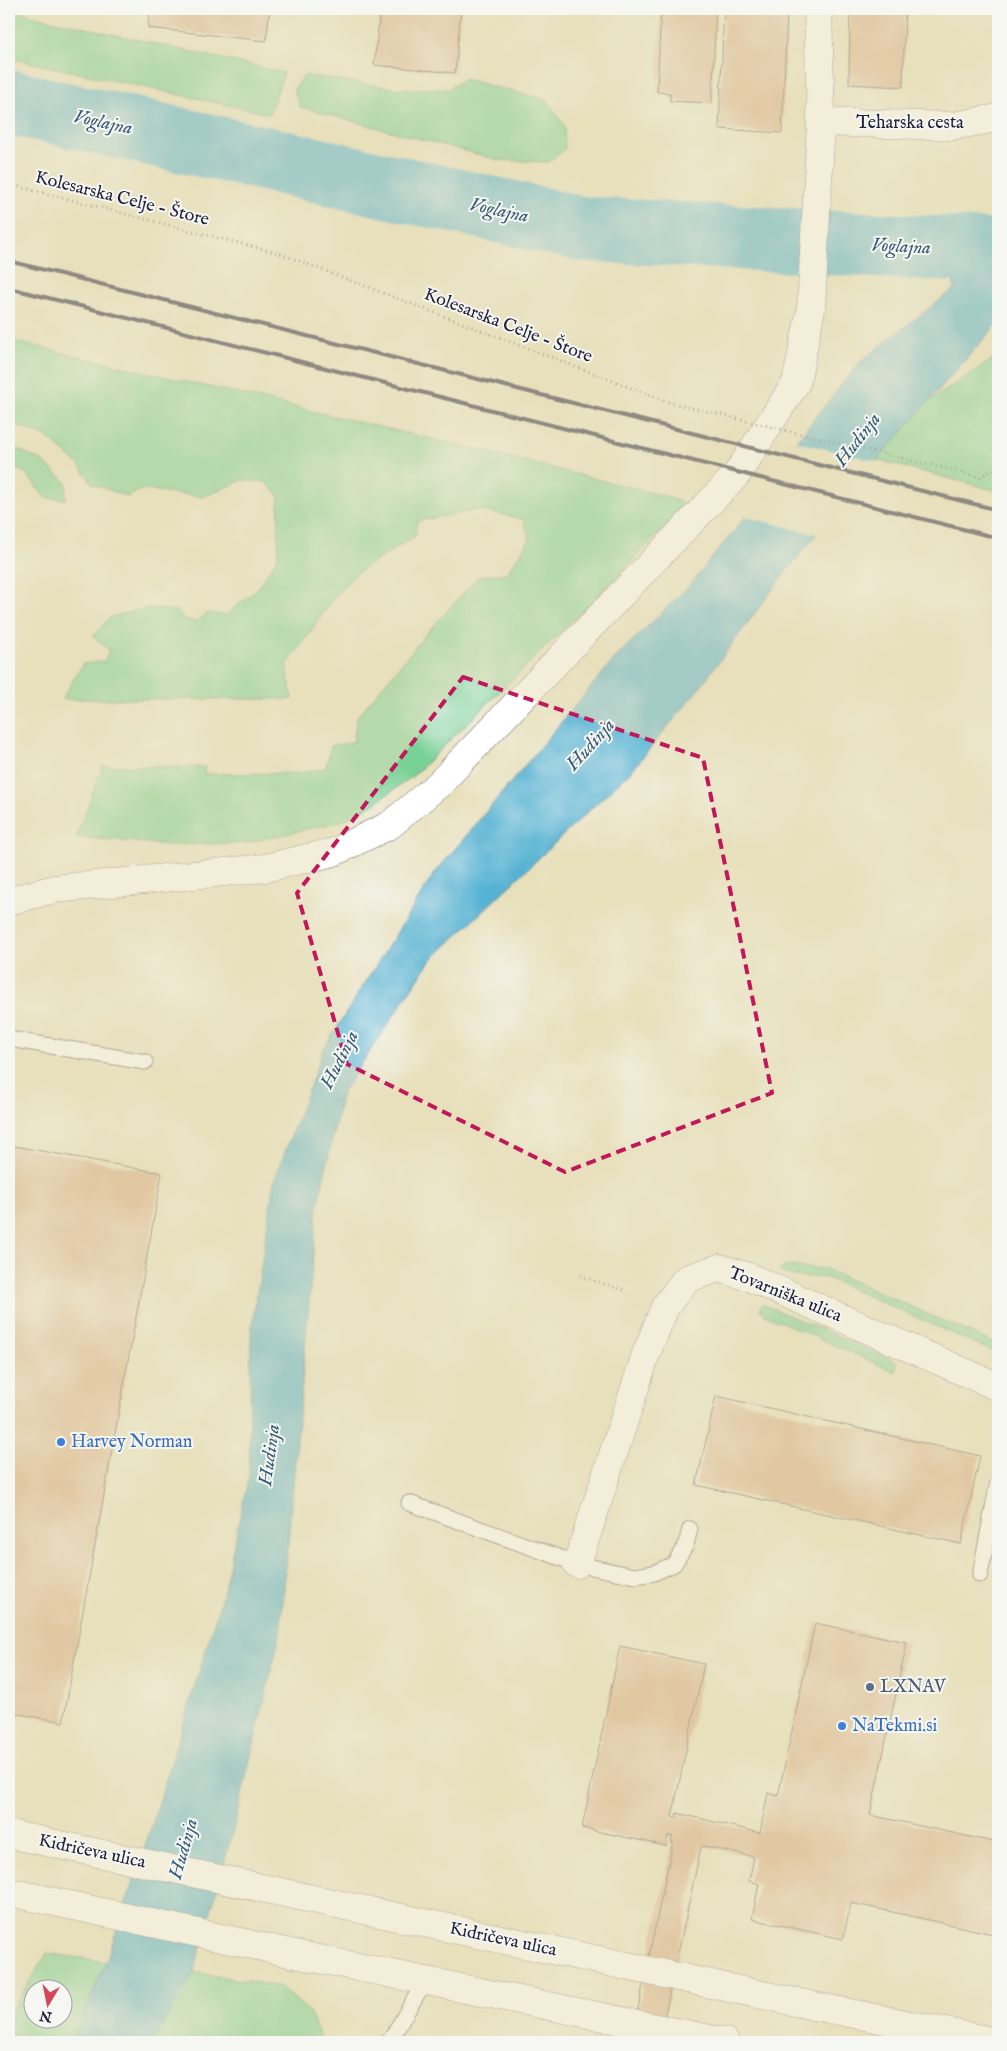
<svg xmlns="http://www.w3.org/2000/svg" width="1007" height="2051" font-family="'IM FELL English',serif">
  <rect width="100%" height="100%" fill="#f6f6f2"/>
  <filter id="ink" filterUnits="userSpaceOnUse"><feTurbulence type="fractalNoise" baseFrequency=".02" numOctaves="2"/><feDisplacementMap in="SourceGraphic" scale="10" xChannelSelector="R" yChannelSelector="G"/><feConvolveMatrix kernelMatrix="1 2 1 2 8 2 1 2 1" color-interpolation-filters="sRGB"/></filter>
  <filter id="wash" filterUnits="userSpaceOnUse"><feTurbulence type="fractalNoise" baseFrequency=".0096" numOctaves="4" result="noise"/><feDisplacementMap in="SourceGraphic" scale="20" xChannelSelector="R" yChannelSelector="G"/><feGaussianBlur stdDeviation="1.12" result="paint"/><feColorMatrix in="noise" values="0 0 0 0 0 0 0 0 0 0 0 0 0 0 0 0 0 1.4 0 .05"/><feComposite in="paint" operator="in"/></filter>
  <g filter="url(#wash)">
    <rect width="100%" height="100%" fill="#e8e0bb"/>
    <path fill="#78d197" stroke="#4d7a69" fill-rule="evenodd" d="M9,9L38,17L284,73L269,114L9,58Z
      M305,75L401,89H448L464,79L547,100L564,125L565,149L549,162L499,160L300,107L294,89Z
      M9,340L491,453L665,496L687,505L608,586L413,776L375,803L342,821L246,843L170,845L76,837L103,766L205,767L204,774L301,773L326,768L331,746L353,742L357,717L426,634L479,576L507,573L530,539L523,519L478,510L417,521L416,535L357,573L336,595L287,665L292,699H62L83,664L105,661L109,650L93,636L110,617L149,608L177,611L184,619L196,622L208,613L226,615L258,588L278,557L279,495L265,482L243,480L203,497L142,489L128,497L93,484L79,465L47,437L9,422Z
      M998,356V491L877,460L926,403Z
      M9,445L42,461L66,482V499L45,498L26,473L9,466Z
      M784,1266L826,1269L998,1345V1354L827,1278C811,1276 793,1279 779,1271Z
      M762,1304L897,1362L896,1372L765,1315L760,1310Z
      M47,1953L106,1962L72,2042H9V2015ZM32,1988H62V2018H32Z
      M194,1972L281,1987L309,2012L323,2042H152Z"/>
    <path fill="#54b2d3" stroke="#3b6a87" d="M998,230V323L877,460L782,577L691,699L632,770L430,961L342,1093L317,1210L280,1634L236,1819L194,1972L152,2042H72L106,1962L153,1822L224,1590L249,1475L251,1334L274,1181L324,1048L434,874L616,657L688,587L743,520L797,440L861,361L955,288L947,263L983,232Z"/>
    <path fill="#e8e0bb" d="M793,441L879,462L819,535L743,516Z"/>
    <g fill="none" stroke-linecap="round" stroke-linejoin="round">
      <path stroke="#54b2d3" stroke-width="65" d="M9,102L583,229L998,252"/>
    </g>
    <g id="blocks">
      <path fill="#daac86" d="M150,9H270L266,41L148,28Z
        M409,9H461L455,73L374,65L380,10L408,13Z
        M661,9H716L712,103L670,101V93L657,92Z
        M724,9L787,12L782,133L719,129Z
        M850,9H905L903,87L849,84Z
        M9,1145L162,1173L63,1722L9,1712Z
        M716,1396L980,1456L961,1544L696,1485Z
        M815,1623L907,1642L870,1815L998,1843V1935L851,1903L843,1939L752,1919L759,1884L749,1881L754,1857L703,1846L701,1847L659,2042H631L673,1842H671L672,1836H668L666,1846L582,1828L620,1646L704,1664L672,1817L676,1818L677,1813L760,1833L768,1793L778,1796Z"/>
    </g>
  </g>
  <g filter="url(#ink)">
    <use href="#blocks" fill-opacity="0" stroke="#676468" stroke-width="1"/>
    <g fill="none" stroke-linecap="round" stroke-linejoin="round">
      <defs>
        <path id="service" d="M9,1039L145,1062
          M409,1503L577,1564L635,1576L654,1573L674,1564L686,1545L690,1529
          M980,1575L998,1482
          M389,2042L425,1981"/>
        <path id="minor" d="M821,122L952,126L998,118
          M9,901L54,889L265,868L334,852L390,825L439,784L737,474L796,383L811,309L821,122L818,9
          M577,1564L646,1354L665,1307L686,1279L719,1268L749,1277L998,1387"/>
        <path id="primary" d="M9,1834L814,2006L997,2042
          M9,1892L304,1956L725,2042"/>
      </defs>
      <use href="#service" stroke="#676468" stroke-width="17"/>
      <use href="#minor" stroke="#676468" stroke-width="29"/>
      <use href="#primary" stroke="#676468" stroke-width="29"/>
      <path stroke="#676468" stroke-width="3" stroke-dasharray="1 4" stroke-linecap="butt" d="M9,184L281,254L671,403L722,415
        M980,477L998,467
        M580,1276L626,1291"/>
      <use href="#service" stroke="#fff" stroke-width="15"/>
      <use href="#minor" stroke="#fff" stroke-width="28"/>
      <use href="#primary" stroke="#fff" stroke-width="28"/>
      <path stroke="#22223b" stroke-width="4" d="M9,261L998,510
        M9,288L998,538"/>
      <path stroke="#676468" stroke-width="3" stroke-dasharray="1 4" stroke-linecap="butt" d="M722,415L980,477"/>
    </g>
  </g>
  <path d="M0 0H1007V2051H0ZM463,677L703,758L772,1093L565,1172L347,1064L297,893Z" fill="#e8e0bb" fill-opacity=".55" fill-rule="evenodd"/>
  <path fill="none" stroke="#c2185b" stroke-width="4" stroke-dasharray="10 6" stroke-linejoin="round" d="M463,677L703,758L772,1093L565,1172L347,1064L297,893Z"/>
  <g fill="#3f7fe0" stroke="#f6f6f2" stroke-width="2">
    <circle cx="61" cy="1442" r="5"/>
    <circle cx="842" cy="1726" r="5"/>
  </g>
  <circle fill="#5c6f8a" stroke="#f6f6f2" stroke-width="2" cx="870" cy="1687" r="5"/>
  <g text-anchor="middle" dominant-baseline="central" stroke-width="4" stroke-linejoin="round" paint-order="stroke">
    <g font-size="18" fill="#22223b" stroke="#f6f6f2">
      <text x="910" y="123">Teharska cesta</text>
      <text transform="translate(122 199) rotate(14)">Kolesarska Celje - Štore</text>
      <text transform="translate(508 326) rotate(21)">Kolesarska Celje - Štore</text>
      <text transform="translate(785 1295) rotate(22)">Tovarniška ulica</text>
      <text transform="translate(92 1852) rotate(12)">Kidričeva ulica</text>
      <text transform="translate(503 1940) rotate(12)">Kidričeva ulica</text>
    </g>
    <g font-size="18" fill="#366cbe" stroke="#f6f6f2" text-anchor="start">
      <text x="71" y="1442">Harvey Norman</text>
      <text x="852" y="1726">NaTekmi.si</text>
    </g>
    <g font-size="18" fill="#4e5e75" stroke="#f6f6f2" text-anchor="start">
      <text x="880" y="1687">LXNAV</text>
    </g>
    <g font-size="19" font-style="italic" fill="#365c78" stroke="#f6f6f2">
      <text transform="translate(103 123) rotate(12)">Voglajna</text>
      <text transform="translate(499 211) rotate(12)">Voglajna</text>
      <text transform="translate(901 247) rotate(3)">Voglajna</text>
      <text transform="translate(858 440) rotate(-52)">Hudinja</text>
      <text transform="translate(591 745) rotate(-48)">Hudinja</text>
      <text transform="translate(340 1060) rotate(-63)">Hudinja</text>
      <text transform="translate(270 1455) rotate(-82)">Hudinja</text>
      <text transform="translate(184 1849) rotate(-74)">Hudinja</text>
    </g>
  </g>
  <rect width="1007" height="2051" fill="none" stroke="#f6f6f2" stroke-width="30"/>
  <g transform="translate(48 2004) rotate(190)"><circle r="24" fill="#f6f6f2" stroke="#a1a1a9"/>
  <path d="M0-4L9 19L0 12L-9 19Z" fill="#d1495b"/>
  <text y="-8" font-size="14" font-weight="bold" text-anchor="middle" fill="#22223b">N</text>
  </g>
</svg>
